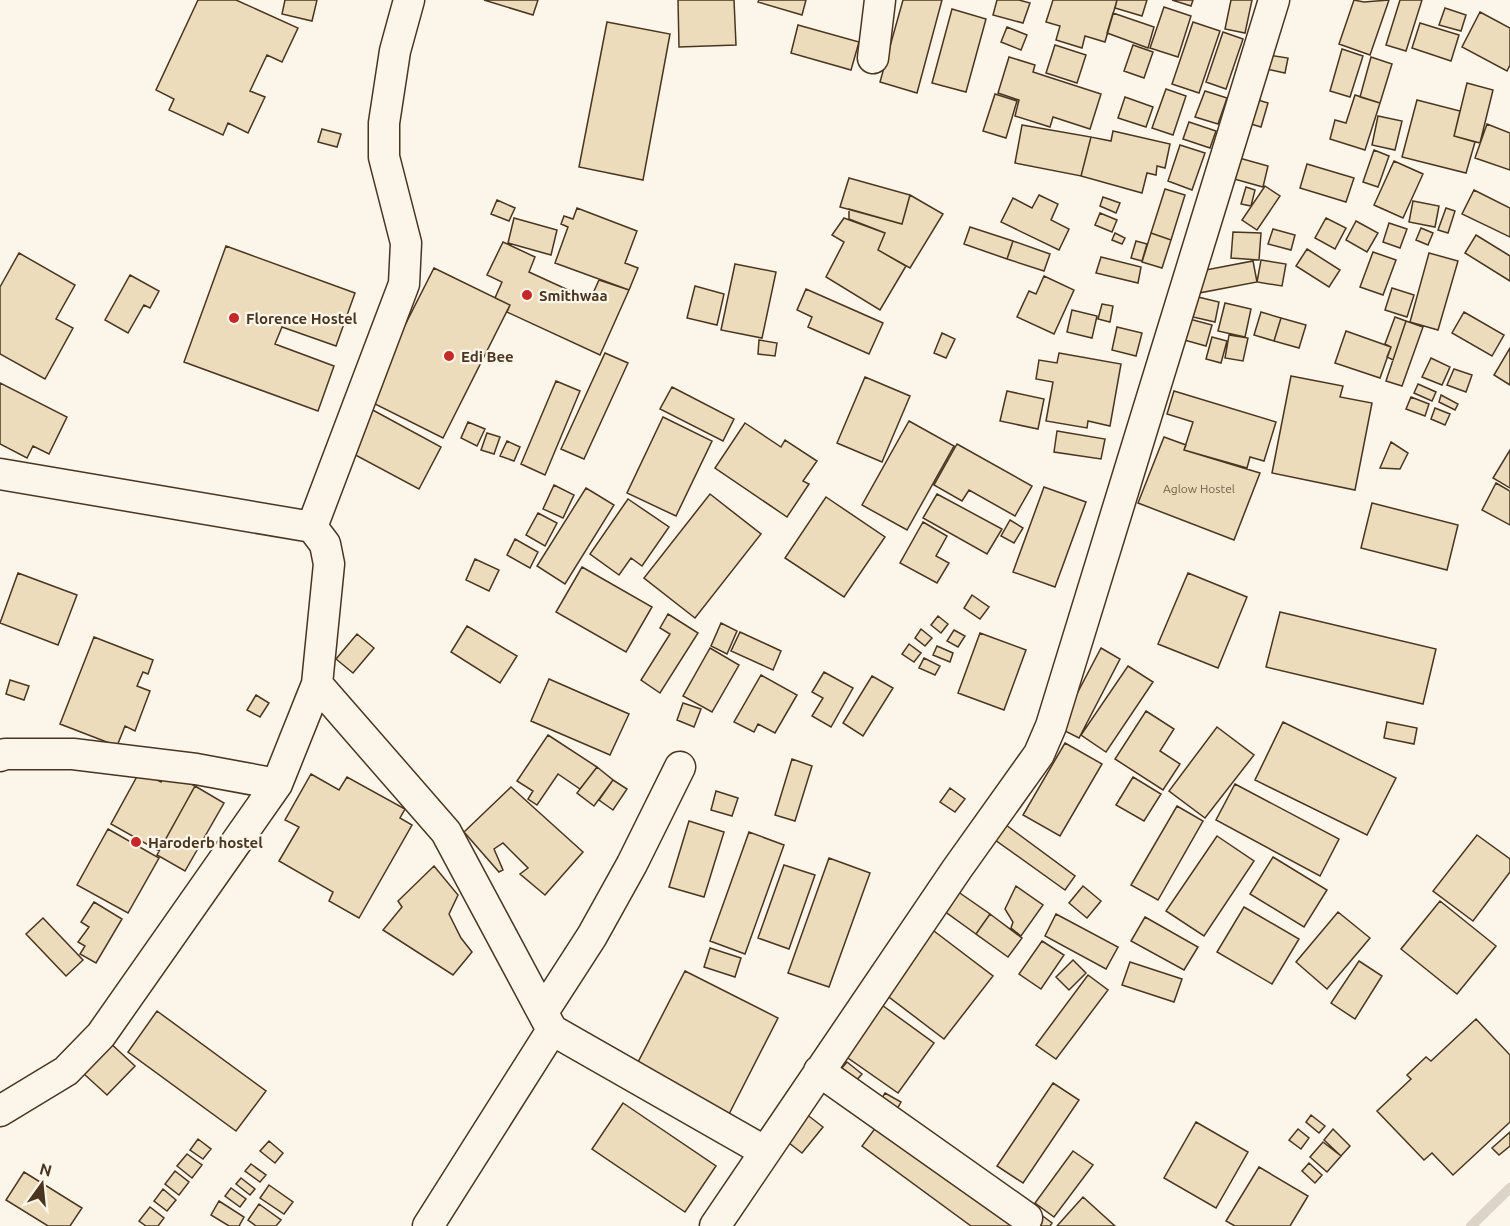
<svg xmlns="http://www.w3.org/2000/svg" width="1510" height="1226" font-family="Ubuntu,sans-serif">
  <rect width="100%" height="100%" fill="#fbf6e9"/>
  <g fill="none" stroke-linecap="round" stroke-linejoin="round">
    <path stroke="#dcd4c6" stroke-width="10" d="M1471,1226L1510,1188"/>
  </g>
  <path fill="#ecdcbc" stroke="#4a3520" stroke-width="1.5" d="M198,0H236L298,28L282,62L267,55L250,91L265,97L248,133L228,123L223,135L169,110L174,99L156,90Z
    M285,0H317L312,21L282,14Z
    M484,0H538L533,15Z
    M678,0H734L736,45L679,47Z
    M759,0H806L802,15L758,2Z
    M903,0H942L917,93L880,82Z
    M997,0H1019L1030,3L1023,23L993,15Z
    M1053,0H1117L1105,42L1085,36L1082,48L1056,40L1060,26L1046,22Z
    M1117,0H1147L1142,16L1115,8Z
    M1172,0H1193L1191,6Z
    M1231,0H1252L1245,33L1225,29Z
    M1354,0L1364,2L1389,0L1370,55L1339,44Z
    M1400,0H1422L1406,51L1386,45Z
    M1164,7L1191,16L1178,57L1150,48Z
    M1445,8L1466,15L1461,31L1439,25Z
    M952,9L986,19L966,92L932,83Z
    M1480,12L1510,28V65L1507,71L1462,47Z
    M1113,13L1154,27L1148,48L1107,33Z
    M607,22L670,34L643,180L579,167Z
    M1193,22L1220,31L1199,93L1172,84Z
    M1420,23L1459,35L1451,61L1412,48Z
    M798,25L859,42L851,70L791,53Z
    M1007,27L1027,35L1021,50L1001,42Z
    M1223,32L1243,39L1226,89L1206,82Z
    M1055,45L1086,55L1077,83L1046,73Z
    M1133,45L1153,52L1144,78L1124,71Z
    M1342,49L1363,56L1350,97L1330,91Z
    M1269,55L1288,58L1285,73L1266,69Z
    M1009,57L1035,65L1033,72L1101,94L1090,129L1053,117L1050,127L1015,116L1019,100L998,93Z
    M1371,57L1392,64L1380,103L1360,97Z
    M1467,83L1493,90L1480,143L1454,136Z
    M1166,89L1186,96L1173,135L1152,128Z
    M1205,91L1227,98L1218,124L1195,117Z
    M995,94L1017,101L1006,138L983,131Z
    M1355,95L1380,103L1365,150L1330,139L1335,120L1346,123Z
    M1125,97L1153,107L1146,127L1118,118Z
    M1248,97L1268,103L1261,127L1241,121Z
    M1417,100L1460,111L1454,136L1475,142L1466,173L1402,157Z
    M1378,116L1402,121L1395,150L1372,145Z
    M1189,122L1216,131L1210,148L1183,139Z
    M1487,124L1510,133V170L1475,158Z
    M1022,125L1091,137L1081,176L1015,163Z
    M322,129L341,134L337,147L318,142Z
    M1113,131L1170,144L1165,168L1157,166L1156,175L1147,173L1142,193L1081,176L1091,137L1111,141Z
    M1180,145L1205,153L1192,190L1168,181Z
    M1374,150L1389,156L1378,187L1363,182Z
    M1232,156L1268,166L1263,187L1227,177Z
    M1394,161L1423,174L1403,218L1374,205Z
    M1307,164L1354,178L1346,202L1300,188Z
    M849,178L910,195L902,224L840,207Z
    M1265,186L1280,196L1257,230L1242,220Z
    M1246,187L1255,190L1251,206L1241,204Z
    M1165,189L1185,195L1171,240L1151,233Z
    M1474,190L1510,208V237L1462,214Z
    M910,195L943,214L910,268L878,250L885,233L849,219V209L902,224Z
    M1039,195L1058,204L1051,220L1069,229L1059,250L1001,222L1013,198L1032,208Z
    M1103,197L1120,203L1116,213L1100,206Z
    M497,200L515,208L509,221L491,214Z
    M1413,201L1439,206L1435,227L1409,222Z
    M577,208L637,231L625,263L638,268L629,290L555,263L568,227L561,224L564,216L573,219Z
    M1446,208L1455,211L1448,233L1438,230Z
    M1100,213L1117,220L1112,232L1095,225Z
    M514,218L557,230L551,255L508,243Z
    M844,218L885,233L878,250L906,266L880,310L826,277L844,242L832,235Z
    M1326,218L1346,228L1335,249L1315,238Z
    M1356,221L1378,233L1367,252L1346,240Z
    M1389,223L1407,229L1400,248L1383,242Z
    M970,227L1013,241L1007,259L964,244Z
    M1421,228L1433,233L1428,245L1416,240Z
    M1273,229L1295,235L1291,250L1268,244Z
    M1233,232L1261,233L1259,260L1231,258Z
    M1115,233L1125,238L1122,244L1112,240Z
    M1151,233L1171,240L1162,268L1142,262Z
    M1476,235L1510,256V281L1465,253Z
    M1013,241L1050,254L1044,271L1007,259Z
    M1136,241L1147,244L1142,261L1131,258Z
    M503,242L535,257L529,272L590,300L599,280L629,290L600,355L507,312L510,305L495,298L502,282L487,275Z
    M226,246L355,293L336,346L282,327L275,344L334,366L318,411L184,362Z
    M1307,249L1340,270L1329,287L1296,266Z
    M1373,252L1396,260L1383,295L1360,287Z
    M19,253L75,285L56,319L73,328L45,379L0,354V287Z
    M1429,253L1458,261L1438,330L1410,322Z
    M1101,257L1141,267L1138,283L1096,273Z
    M1261,260L1286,264L1282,286L1257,282Z
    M1253,261L1257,282L1199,293L1195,272Z
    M735,264L776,272L762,338L721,330Z
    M434,268L510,305L443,438L367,400Z
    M130,275L159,291L150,308L144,305L128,333L105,320Z
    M1044,276L1074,290L1054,334L1017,317L1029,291L1036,294Z
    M695,286L724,294L717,325L687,318Z
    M1392,288L1414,295L1407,317L1385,310Z
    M806,289L883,323L869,354L808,327L812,317L797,310Z
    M1198,297L1219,302L1215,322L1193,317Z
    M1225,303L1251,309L1245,337L1218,331Z
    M1102,304L1113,306L1110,322L1098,319Z
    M1072,310L1097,316L1092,338L1067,332Z
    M1261,312L1281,318L1274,341L1254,335Z
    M1464,312L1504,335L1492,356L1452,333Z
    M1182,317L1212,325L1206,346L1177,338Z
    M1395,317L1406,321L1393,360L1387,357L1391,347L1385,344Z
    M1281,318L1306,325L1299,348L1274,341Z
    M1406,321L1423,327L1402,386L1386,381Z
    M1117,327L1142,333L1136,356L1112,350Z
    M1346,331L1391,347L1380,378L1335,363Z
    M942,333L955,339L946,358L934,353Z
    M1229,335L1248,338L1243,361L1225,358Z
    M1212,337L1227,341L1221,363L1206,359Z
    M759,340L777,343L775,356L758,354Z
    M1510,348V385L1494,375Z
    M605,353L628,363L584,459L561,449Z
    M1059,353L1121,364L1110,426L1088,421L1087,428L1046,421L1053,382L1036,379L1039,360L1057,363Z
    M1431,358L1450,367L1442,385L1422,377Z
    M1454,369L1472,375L1466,392L1447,385Z
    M1291,376L1343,386L1340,397L1372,403L1355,490L1272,473Z
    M865,377L910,396L882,462L837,443Z
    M556,381L580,391L545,475L521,464Z
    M0,383L67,417L49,454L33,446L27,458L0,444Z
    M1418,384L1436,392L1432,401L1414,393Z
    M672,387L734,419L723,441L660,409Z
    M1007,391L1044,399L1038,429L1000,421Z
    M1174,391L1276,422L1264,461L1250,457L1247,468L1184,450L1193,422L1167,414Z
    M1441,395L1458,404L1455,410L1439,402Z
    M1411,397L1429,404L1425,416L1406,409Z
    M369,408L441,447L419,489L346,450Z
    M1435,408L1450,414L1445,425L1431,419Z
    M663,417L712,441L676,516L627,493Z
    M909,421L954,446L907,530L862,505Z
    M468,422L485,429L477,446L461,438Z
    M745,423L781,447L785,440L817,461L803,481L809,484L787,517L715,468Z
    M1057,431L1105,439L1101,459L1054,452Z
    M487,433L500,437L494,454L481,450Z
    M1164,437L1186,445L1184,450L1260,473L1234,540L1138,503Z
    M507,441L520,447L514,461L500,456Z
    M1391,442L1408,453L1400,469L1380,468Z
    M957,444L1032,486L1015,516L969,490L962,501L934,485Z
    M1510,450V488L1493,478Z
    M1496,483L1510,491V525L1482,510Z
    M554,485L574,495L563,518L543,509Z
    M1044,487L1086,502L1055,587L1013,572Z
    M586,488L614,505L565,584L537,566Z
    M710,494L761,534L695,618L644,578Z
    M937,494L1002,529L987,554L923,518Z
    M826,497L885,537L844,597L785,558Z
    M628,499L669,527L642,566L631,558L619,575L590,554Z
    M1372,503L1458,525L1447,570L1361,548Z
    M538,513L557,523L545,546L526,535Z
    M1010,520L1023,528L1014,543L1001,536Z
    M923,522L947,536L936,556L949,563L937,583L900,563Z
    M515,539L538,552L530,568L507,555Z
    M475,559L499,570L489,591L466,580Z
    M582,567L652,607L626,652L556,612Z
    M18,573L77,595L58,645L0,623Z
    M1188,573L1247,597L1218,668L1158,644Z
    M972,595L989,607L980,619L964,608Z
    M1280,612L1436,649L1423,704L1266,667Z
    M668,614L698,633L660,693L641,680L670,634L660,628Z
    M938,616L948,624L941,633L931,625Z
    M721,623L737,631L727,654L711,646Z
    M467,626L517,656L500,683L451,652Z
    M921,629L932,638L925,646L915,638Z
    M954,630L965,636L958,647L947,641Z
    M740,632L781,651L773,670L731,651Z
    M980,633L1026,650L1004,710L958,693Z
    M357,634L374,648L353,673L336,659Z
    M94,637L153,660L148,674L143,672L137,686L150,691L135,731L125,726L117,746L60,724Z
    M909,644L921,653L914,662L902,654Z
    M937,646L953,653L950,662L933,655Z
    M710,648L739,665L712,712L683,696Z
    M1101,648L1120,659L1079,738L1059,728Z
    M924,658L940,666L935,675L919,668Z
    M1128,666L1153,682L1106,752L1081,735Z
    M824,672L853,688L831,727L812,716L823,698L812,692Z
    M761,675L797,695L775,733L758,724L754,732L734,722Z
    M872,676L893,688L863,736L843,723Z
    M549,679L629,714L610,755L531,721Z
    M10,680L29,686L24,700L6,694Z
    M256,695L269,703L260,717L247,710Z
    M683,703L701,709L694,727L677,720Z
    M1146,711L1174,729L1160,751L1180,764L1163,790L1115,759Z
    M1283,722L1396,778L1367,835L1255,780Z
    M1387,722L1417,728L1414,744L1384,738Z
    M1217,727L1254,755L1205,818L1169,791Z
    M548,735L597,767L580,789L558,774L537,805L528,799L533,791L517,781Z
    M1065,743L1102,764L1060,836L1023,815Z
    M792,759L812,766L795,821L775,815Z
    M597,767L613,780L594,806L577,793Z
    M140,771L161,782L167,771L195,786L159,851L111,824Z
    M311,774L339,790L347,777L405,809L400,818L412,825L359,918L329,901L333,892L279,861L299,827L285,820Z
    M1133,777L1161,794L1144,821L1116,805Z
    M613,780L627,789L613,810L599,800Z
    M1235,784L1339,839L1320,876L1216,820Z
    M195,786L224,803L185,871L157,855Z
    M511,787L583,852L545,895L520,874L528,868L503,843L494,849L503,870L499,872L464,832Z
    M950,788L965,799L955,812L940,802Z
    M716,791L738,798L732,816L711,810Z
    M1177,806L1203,821L1158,900L1131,885Z
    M689,821L724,832L704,897L669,887Z
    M1002,822L1075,876L1065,890L991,837Z
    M108,829L159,858L128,913L77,885Z
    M749,832L784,845L745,954L710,941Z
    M1477,835L1510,859V872L1473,921L1433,891Z
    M1217,836L1254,861L1204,936L1166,911Z
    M1273,857L1327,890L1304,927L1250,894Z
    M829,858L870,873L829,987L788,973Z
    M784,865L815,875L789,949L758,938Z
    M434,866L458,895L449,914L461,938L472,952L453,975L383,930L402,907L398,901Z
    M1016,886L1043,905L1021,936L1011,928L1013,922L1005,909Z
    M1083,886L1101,901L1087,918L1069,903Z
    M954,889L990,914L976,934L940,908Z
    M1440,901L1496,946L1457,994L1401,949Z
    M94,902L122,919L96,963L80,954L85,946L78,942L89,927L81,922Z
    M1244,907L1299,939L1272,984L1217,952Z
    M1338,912L1370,938L1327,989L1296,962Z
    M990,914L1022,938L1008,957L976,934Z
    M1056,914L1118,947L1106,969L1045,936Z
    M1145,917L1198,947L1184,970L1131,941Z
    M43,918L83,960L66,976L26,934Z
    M930,928L993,976L944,1039L881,991Z
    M1042,941L1064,955L1041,989L1019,974Z
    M710,948L741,958L735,977L704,967Z
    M1073,960L1086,973L1069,990L1056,977Z
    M1359,961L1382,976L1355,1019L1331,1003Z
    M1130,962L1182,979L1174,1002L1122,985Z
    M685,971L778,1018L728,1116L635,1068Z
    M1088,975L1108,990L1056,1059L1036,1045Z
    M875,1000L934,1043L898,1093L838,1051Z
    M157,1011L266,1091L236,1131L128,1052Z
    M1476,1019L1510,1055V1122L1453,1175L1432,1153L1424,1160L1377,1111L1411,1079L1407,1075L1426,1057L1431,1061Z
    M107,1040L135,1066L107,1095L84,1074Z
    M847,1062L862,1074L855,1082L841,1069Z
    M1053,1083L1079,1100L1023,1183L997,1166Z
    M885,1093L901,1102L897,1109L881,1100Z
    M623,1103L716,1166L685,1212L592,1149Z
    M801,1110L823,1127L802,1153L780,1136Z
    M1311,1115L1325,1126L1319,1133L1306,1122Z
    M882,1119L1016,1226H971L862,1146Z
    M1196,1122L1248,1152L1216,1208L1164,1178Z
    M1298,1129L1309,1138L1301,1149L1289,1140Z
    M1333,1129L1350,1146L1341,1156L1324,1140Z
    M1510,1132V1146L1499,1155L1492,1148Z
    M198,1139L211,1149L203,1159L190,1150Z
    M269,1141L283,1153L275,1163L260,1151Z
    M1323,1142L1341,1156L1327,1172L1310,1157Z
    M1073,1151L1093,1165L1054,1217L1035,1203Z
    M187,1154L202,1165L192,1178L177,1166Z
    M1309,1163L1322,1175L1315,1183L1302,1171Z
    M251,1164L266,1175L260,1182L245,1171Z
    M1259,1167L1308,1196L1290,1226H1235L1226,1221Z
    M175,1171L189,1182L179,1195L165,1184Z
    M24,1172L82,1208L70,1226H48L6,1200Z
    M241,1178L255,1189L250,1195L236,1184Z
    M269,1185L293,1202L284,1214L260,1198Z
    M231,1188L246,1199L240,1207L225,1196Z
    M163,1189L176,1200L167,1211L154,1201Z
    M1083,1197L1115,1226H1057Z
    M219,1201L244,1217L239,1226H229L211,1215Z
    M259,1204L281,1220L276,1226H256L248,1220Z
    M150,1207L164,1218L158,1226H146L139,1221Z
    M1036,1211L1052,1223L1050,1226H1038Z"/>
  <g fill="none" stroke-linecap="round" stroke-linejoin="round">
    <defs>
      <path id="minor" d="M873,58L880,0
        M0,474L312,527
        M317,684L446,832L552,1030L764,1151
        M0,756L5,754H73L196,769L277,784
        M543,1012L592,936L632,864L680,767
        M819,1071L1027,1218
        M0,1111L66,1071L101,1035L277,784L317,684L329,564L325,544L312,527L404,284L406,243L384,157V123L395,51L409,0
        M428,1226L552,1030
        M715,1226L957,869L1039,754L1051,726L1274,0"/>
    </defs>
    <use href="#minor" stroke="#4a3520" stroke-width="33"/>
    <use href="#minor" stroke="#fbf6e9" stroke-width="30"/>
  </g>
  <g fill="#c62828" stroke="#fbf6e9" stroke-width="2">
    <circle cx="527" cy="295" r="6"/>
    <circle cx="234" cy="318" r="6"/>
    <circle cx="449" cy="356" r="6"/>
    <circle cx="136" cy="842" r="6"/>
  </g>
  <g text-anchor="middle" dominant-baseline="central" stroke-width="4.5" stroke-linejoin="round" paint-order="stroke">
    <g font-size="12" fill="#725f47">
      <text x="1199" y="488">Aglow Hostel</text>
    </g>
    <g font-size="15" font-weight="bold" fill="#4a3520" stroke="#fbf6e9" text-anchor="start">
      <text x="539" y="295">Smithwaa</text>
      <text x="246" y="318">Florence Hostel</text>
      <text x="461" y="356">Edi Bee</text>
      <text x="148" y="842">Haroderb hostel</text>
    </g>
  </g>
  <g transform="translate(42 1184) rotate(15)" stroke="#fbf6e9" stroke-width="4.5" paint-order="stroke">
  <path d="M0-4.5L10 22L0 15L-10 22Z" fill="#4a3520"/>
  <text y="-9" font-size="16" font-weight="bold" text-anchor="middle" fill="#4a3520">N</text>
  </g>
</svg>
